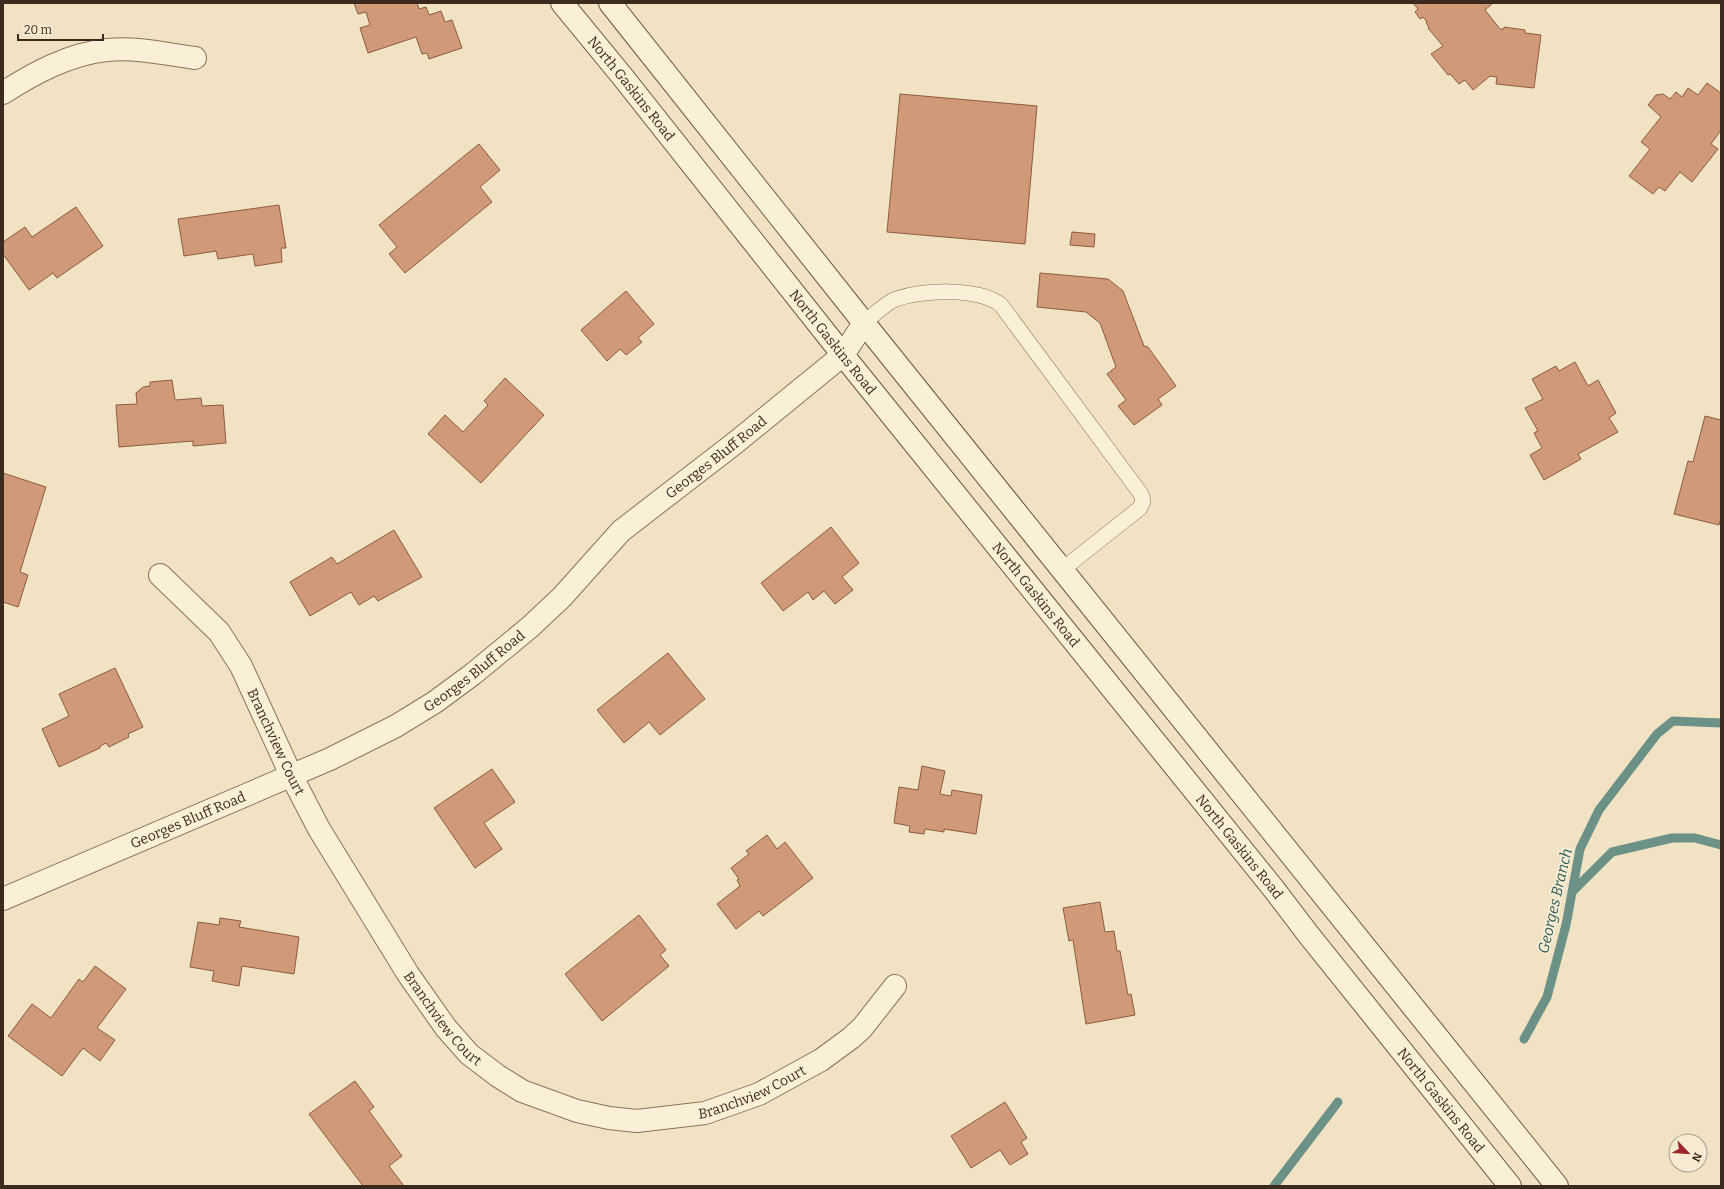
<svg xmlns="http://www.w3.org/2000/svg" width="1724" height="1189" font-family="Bitter,serif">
  <rect width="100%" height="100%" fill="#f0e2c3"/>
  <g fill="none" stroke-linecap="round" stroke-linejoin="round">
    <path stroke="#6c9287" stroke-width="9" d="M1572,892L1612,852L1672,838H1695L1721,845
      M1524,1039L1547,997L1566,925L1580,849L1599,810L1657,734L1673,721L1721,723
      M1274,1186L1338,1102"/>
  </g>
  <path fill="#d09a78" stroke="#8c5b3e" d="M354,3H417L419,9L426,7L429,15L441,11L445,22L452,20L462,48L429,59L427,53L422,54L416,37L368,53L360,28L370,25L366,12L358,14Z
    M1413,3H1493L1485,10L1500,29H1504V27L1525,30V33L1541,35L1534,88L1496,84L1497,77L1490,76L1473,90L1465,80L1459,84L1450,74L1448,75L1431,54L1443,46L1428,28L1429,27L1426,23L1427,22L1423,17L1420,19L1415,12L1418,9Z
    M1707,83L1721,93V130L1711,144L1718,149L1692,182L1680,172L1665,191L1659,187L1653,194L1629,176L1650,149L1641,142L1661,117L1648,105L1656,95L1663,94L1670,99L1676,92L1682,97L1688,88L1698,95Z
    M900,94L1037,106L1025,244L887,232Z
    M479,144L500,170L480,187L492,202L405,273L389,254L397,247L379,225Z
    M279,205L286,248H281L282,262L255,266L253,254L218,259L216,251L184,256L178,219Z
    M76,207L103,246L57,278L53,273L29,290L3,254V242L25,227L32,237Z
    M1072,232L1095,234L1094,247L1070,245Z
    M1040,273L1108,279L1123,291L1144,346L1148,347L1176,386L1158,399L1162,405L1134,425L1118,406L1126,400L1107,374L1116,367L1100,323L1086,312L1037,307Z
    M626,291L654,324L638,338L642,342L626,355L620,349L607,361L581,330Z
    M1575,362L1588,386L1598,380L1616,413L1609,418L1618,432L1578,454L1581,459L1544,480L1530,455L1542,448L1534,433L1538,431L1525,408L1543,399L1532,379L1556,366L1559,371Z
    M505,378L544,415L481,483L428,434L445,415L463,432L488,405L484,401Z
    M172,380L175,400L201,398L202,406L223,405L226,443L193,446V441L119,447L116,405L137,404L136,393L143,387L150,386V382Z
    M1705,416L1721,420V518L1719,525L1674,514L1688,461L1693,462Z
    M3,473L46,487L20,572L28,575L18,607L3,602Z
    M831,527L859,563L842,577L853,590L835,604L824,591L813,600L808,592L783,611L761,583Z
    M394,530L422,577L378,601L374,596L359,605L351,592L310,616L290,582L332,557L337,564Z
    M668,653L705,699L660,735L649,722L624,743L597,710Z
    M115,668L143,727L128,734L129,737L109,747L106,743L100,746V748L59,767L42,729L69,716L59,694Z
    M922,766L945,771L940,794L951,796L952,790L982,795L976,834L944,829V832L925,829L924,834L909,832L910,826L894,823L899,787L918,790Z
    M492,769L515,802L484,823L502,849L475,868L434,808Z
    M767,835L777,849L785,842L813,878L763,916L759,911L736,929L717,904L740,886L737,880L739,879L731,868L749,854L746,851Z
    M1100,902L1105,932L1114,931L1117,951H1120L1128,995L1131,994L1135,1015L1086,1024L1073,940L1069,941L1063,908Z
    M639,915L666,950L660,955L669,966L602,1021L565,974Z
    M220,918L241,921L239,927L299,937L294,974L242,966L239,986L212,981L214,971L190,967L198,922L219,925Z
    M95,966L126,989L97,1028L115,1040L100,1061L83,1048L62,1076L8,1036L32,1004L51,1018L79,979L83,982Z
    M355,1081L374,1107L369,1111L402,1156L389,1166L404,1186H363L309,1114Z
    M1005,1102L1027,1138L1021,1142L1028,1154L1010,1165L1000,1150L971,1168L951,1136Z"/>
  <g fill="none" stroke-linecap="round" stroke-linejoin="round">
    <defs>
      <path id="service" d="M864,323C873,316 885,303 896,299C923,290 978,287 1001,305L1141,494L1143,501L1140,508L1063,569"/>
      <g id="minor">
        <path d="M3,93C34,73 69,54 107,50C136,47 166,54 195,58"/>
        <path id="s1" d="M160,575L219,632L241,666L291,775L319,829L408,974L446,1028L469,1054L498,1076L522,1091L577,1111L609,1118L637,1121L705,1113L759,1094L821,1060L851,1038L862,1028L895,986"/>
        <path id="s2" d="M3,899L330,759L396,726L435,702L473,674L530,627L562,597L621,531L735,443L843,355L864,323"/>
      </g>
      <g id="secondary">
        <path id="s3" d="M562,3L622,76L843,355L1273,888L1308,934L1510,1186"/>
        <path d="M610,3L864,323L1557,1186"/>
      </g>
    </defs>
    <use href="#service" stroke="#8b7359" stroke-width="16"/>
    <use href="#minor" stroke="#8b7359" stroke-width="24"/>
    <use href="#secondary" stroke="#6d543c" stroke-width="24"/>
    <use href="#service" stroke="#faefd7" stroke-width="15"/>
    <use href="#minor" stroke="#faefd7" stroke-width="22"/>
    <use href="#secondary" stroke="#faefd7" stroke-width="22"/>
  </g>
  <g text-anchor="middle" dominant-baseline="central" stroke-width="4" stroke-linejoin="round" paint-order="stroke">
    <g font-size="14" fill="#3b2b1e" stroke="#f7ecd3">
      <text stroke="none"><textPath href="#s3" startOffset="110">North Gaskins Road</textPath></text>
      <text stroke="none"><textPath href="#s3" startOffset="434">North Gaskins Road</textPath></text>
      <text stroke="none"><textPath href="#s2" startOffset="849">Georges Bluff Road</textPath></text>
      <text stroke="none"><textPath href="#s3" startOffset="758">North Gaskins Road</textPath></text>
      <text stroke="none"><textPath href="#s2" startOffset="525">Georges Bluff Road</textPath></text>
      <text stroke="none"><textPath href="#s1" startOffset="206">Branchview Court</textPath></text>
      <text stroke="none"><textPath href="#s2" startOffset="201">Georges Bluff Road</textPath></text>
      <text stroke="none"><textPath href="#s3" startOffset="1082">North Gaskins Road</textPath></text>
      <text stroke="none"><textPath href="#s1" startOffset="530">Branchview Court</textPath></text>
      <text stroke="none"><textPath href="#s1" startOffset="878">Branchview Court</textPath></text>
      <text stroke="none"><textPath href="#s3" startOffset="1406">North Gaskins Road</textPath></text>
    </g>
    <g font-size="15" font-style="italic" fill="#2c5b57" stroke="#f7ecd3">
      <text transform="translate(1555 901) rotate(-77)">Georges Branch</text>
    </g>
  </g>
  <rect width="1724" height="1189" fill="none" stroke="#3b2b1e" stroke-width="8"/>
  <g transform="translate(1688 1153) rotate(115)"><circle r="19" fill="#f7ecd3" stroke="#ac9f8b"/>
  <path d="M0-3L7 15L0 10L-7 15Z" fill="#9d262a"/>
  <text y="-6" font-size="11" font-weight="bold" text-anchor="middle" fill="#3b2b1e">N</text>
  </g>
  <path d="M18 34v6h85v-6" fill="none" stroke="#3b2b1e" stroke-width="2"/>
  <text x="24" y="34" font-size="12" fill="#3b2b1e" stroke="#f7ecd3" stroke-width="3" paint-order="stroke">20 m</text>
</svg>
